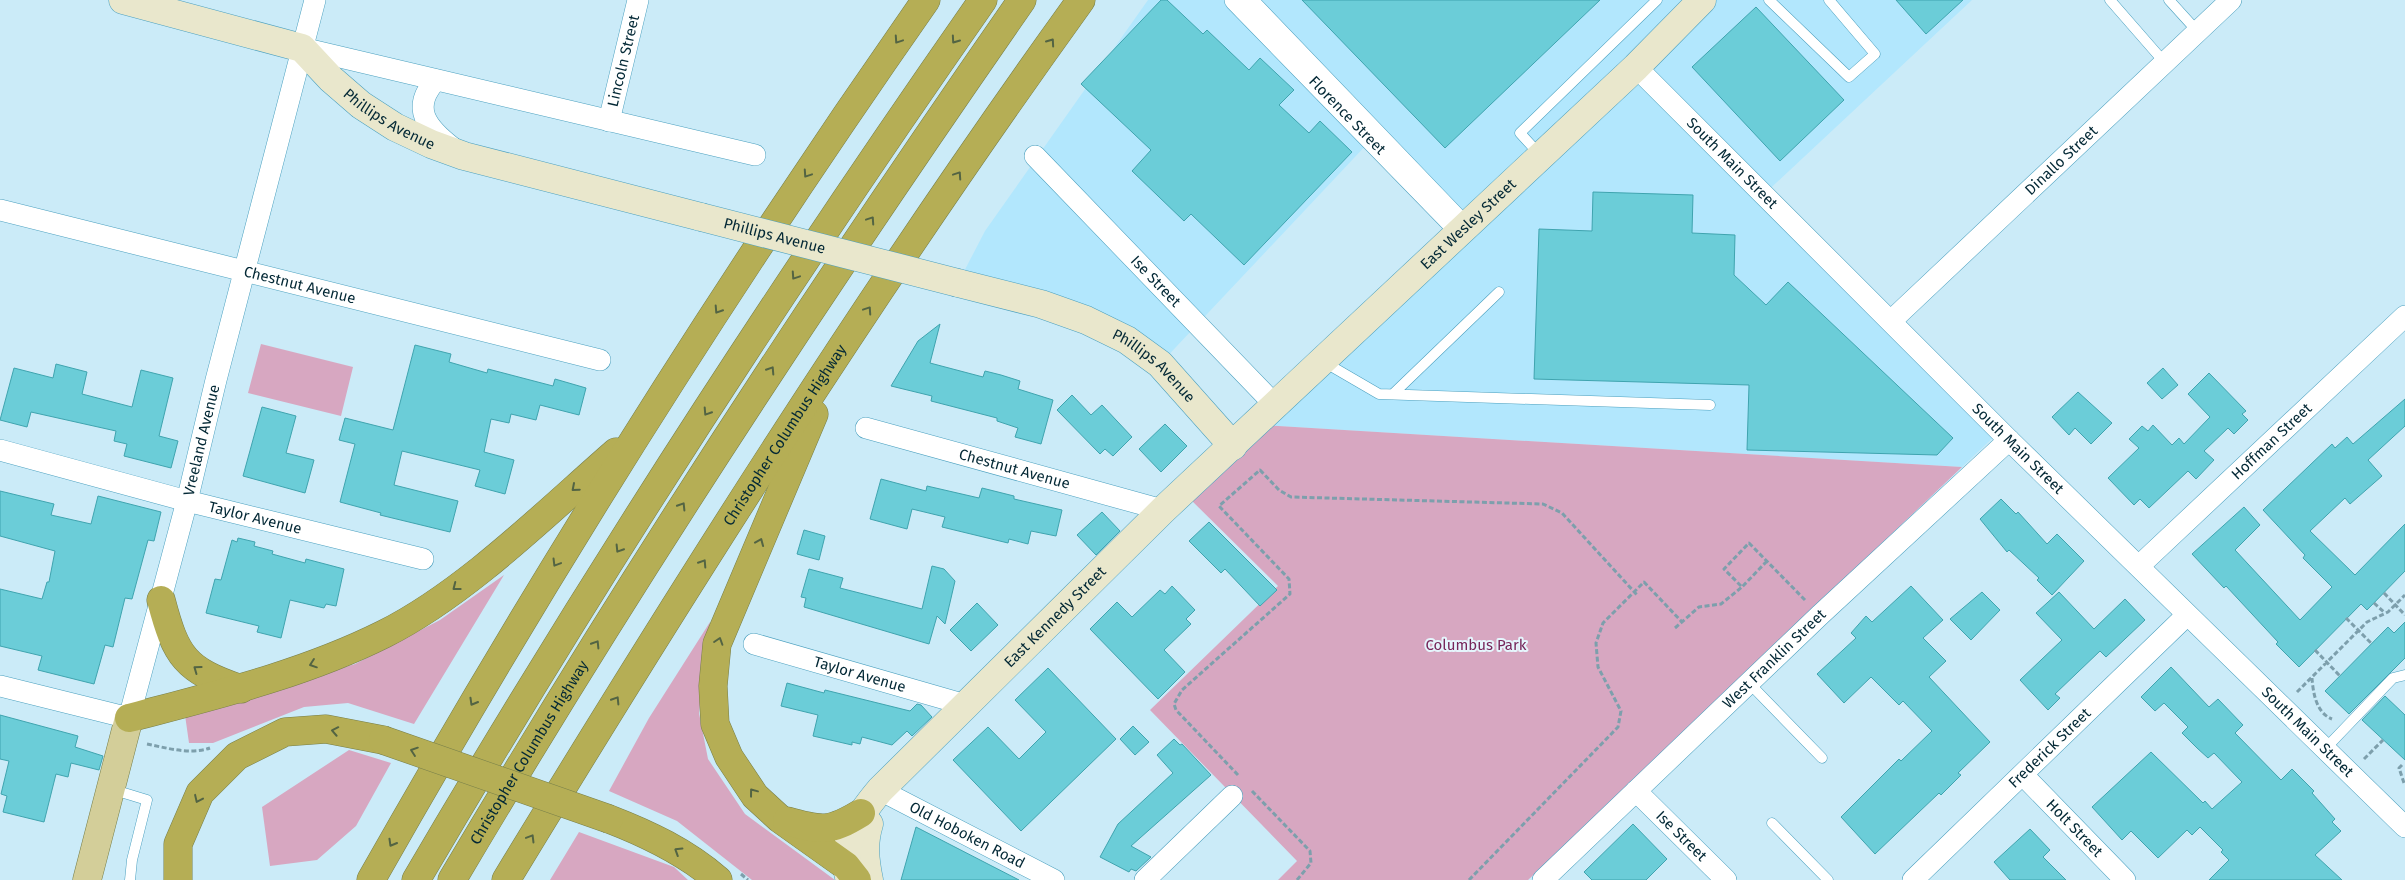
<svg xmlns="http://www.w3.org/2000/svg" width="2405" height="880" font-family="'Fira Sans',sans-serif">
  <rect width="100%" height="100%" fill="#cbebf8"/>
  <path fill="#b2e7fd" d="M1148,0H1972L1760,198L1997,434L1962,467L1260,425L1458,233L1370,141L1160,364L958,283L985,231Z"/>
  <path fill="#d7a7c1" d="M261,344L353,367L341,416L248,393Z
    M1260,425L1962,467L1528,880H1278L1297,861L1150,710L1278,586L1186,495Z
    M504,575L414,724L348,703L304,707L213,743H189L185,715L355,664L440,620Z
    M710,622L699,713L708,759L745,814L835,880H752L677,821L609,791L649,718Z
    M349,750L391,763L356,826L317,860L270,866L262,807Z
    M579,832L674,867L688,880H550Z"/>
  <path fill="#6bcdd8" stroke="#3fa4af" d="M1161,0H1167L1203,34L1207,30L1249,70L1260,58L1294,90L1279,105L1309,133L1320,121L1352,152L1244,265L1191,214L1184,221L1132,171L1151,150L1081,84Z
    M1302,0H1600L1445,148Z
    M1896,0H1963L1926,34Z
    M1756,7L1844,100L1780,161L1692,67Z
    M1593,192L1693,195L1692,233L1735,235L1734,275L1766,305L1788,282L1953,438L1937,455L1747,450L1749,385L1534,379L1539,229L1592,231Z
    M940,324L930,363L983,377L985,371L1001,375L1020,381L1018,389L1053,400L1041,444L1015,437L1018,428L997,421V418L931,401L932,396L891,386L918,341Z
    M415,345L451,354L449,362L487,373L488,369L553,386L555,379L586,388L579,415L540,405L536,420L511,414L509,423L491,419L484,452L514,460L505,494L475,486L480,470L402,451L394,485L458,501L450,532L380,515L381,513L340,502L355,444L339,440L345,418L393,430Z
    M56,364L87,372L82,394L132,407L141,370L173,378L159,436L178,441L171,468L124,456L127,444L114,441L116,431L31,412L27,427L0,420L14,368L53,378Z
    M2163,368L2178,385L2162,399L2147,383Z
    M2209,373L2246,411L2242,414L2248,420L2234,434L2228,428L2204,451L2214,460L2196,479L2188,471L2149,508L2140,499L2134,505L2108,478L2139,448L2129,439L2142,426L2148,431L2153,425L2172,445L2179,438L2184,444L2210,417L2188,394Z
    M2078,392L2112,423L2091,444L2075,428L2069,435L2052,417Z
    M1072,395L1091,415L1102,405L1132,437L1113,456L1105,449L1100,454L1057,410Z
    M2405,399V426L2368,460L2382,476L2350,504L2345,498L2310,531L2355,575L2405,524V571L2367,610L2361,604L2299,667L2276,644L2278,642L2226,586L2224,588L2192,554L2244,507L2260,525L2235,550L2300,620L2332,587L2303,558L2305,555L2263,510L2332,444L2335,448L2347,437L2353,444Z
    M262,407L296,416L286,453L314,460L305,493L243,476Z
    M1165,424L1187,446L1161,472L1139,449Z
    M881,479L926,491L927,486L979,498L982,488L1014,496V499L1062,510L1056,536L1031,531L1028,544L1009,539L1008,543L942,527L945,517L912,509L907,529L870,519Z
    M0,491L54,504L51,515L91,524L98,496L161,512L154,541L148,540L132,599L125,598L113,647L105,645L94,684L38,670L42,656L0,646V589L42,599L47,582H49L55,551L0,536Z
    M2001,499L2016,514L2018,512L2047,544L2057,534L2084,561L2052,595L2037,580L2039,578L2009,550L2007,552L1980,519Z
    M1102,512L1120,531L1096,555L1077,535Z
    M1209,522L1277,590L1260,606L1225,569L1221,573L1189,541Z
    M804,530L825,536L819,560L797,554Z
    M238,538L255,542L254,546L273,551L272,554L305,563L306,559L344,569L336,606L326,604L324,608L290,600L281,638L257,632L259,626L206,613L215,579L221,580L232,540L237,542Z
    M932,566L944,569L955,581L945,624L937,616L929,644L804,607L806,598L801,597L809,569L843,578L840,588L922,609Z
    M1172,586L1195,610L1186,619L1191,624L1164,650L1185,672L1158,699L1090,629L1117,602L1132,617L1160,590L1165,594Z
    M1911,586L1943,620L1923,638L1946,661L1929,677L1990,742L1958,773L1961,775L1941,795L1939,793L1875,854L1841,817L1899,759L1901,761L1932,731L1903,701L1899,705L1871,677L1844,703L1817,674L1856,638L1851,633L1866,616L1872,622Z
    M1982,592L2000,610L1971,640L1950,619Z
    M2059,592L2094,629L2125,599L2145,620L2106,657L2100,651L2055,694L2060,698L2048,710L2020,680L2062,640L2036,613Z
    M977,603L998,625L971,651L950,630Z
    M2405,622V658L2349,714L2325,691L2388,627L2394,633Z
    M2171,667L2209,707L2218,699L2243,725L2235,733L2281,780L2292,769L2314,791L2312,793L2335,819L2332,822L2341,831L2315,855L2342,880H2209L2229,860L2221,852L2223,850L2200,827L2192,835L2187,830L2158,858L2131,831L2122,840L2092,807L2151,752L2203,803L2205,801L2212,809L2242,782L2214,753L2208,758L2197,748L2182,733L2188,727L2164,703L2155,711L2141,697Z
    M1048,668L1116,739L1021,831L953,760L988,727L1019,759L1046,732L1015,700Z
    M787,683L824,693L825,690L910,711L917,704L921,705L932,717L912,736L907,731L892,745L862,737L860,744L852,742V745L813,736L818,715L781,706Z
    M2385,696L2405,715V760L2362,720Z
    M0,715L78,736L75,747L103,756L99,770L71,763L68,777L56,774L44,822L3,812L7,796L1,794L9,761L0,759Z
    M1133,726L1149,742L1135,755L1120,739Z
    M1174,739L1180,745L1182,744L1211,775L1131,846L1151,857L1136,871L1131,869L1129,872L1100,857L1118,824L1173,773L1157,755Z
    M1633,824L1667,859L1646,880H1592L1584,872Z
    M916,827L1019,880H901Z
    M2030,829L2050,850L2043,857L2066,880H2010L1994,862Z"/>
  <g fill="none" stroke-linecap="round" stroke-linejoin="round">
    <defs>
      <path id="lane" d="M1254,0L1468,223
        M1769,0L1849,77L1875,54L1829,0
        M2110,0L2165,63
        M2169,0L2198,32
        M1541,156L1520,133L1657,0
        M1324,362L1379,394L1710,405
        M1393,394L1499,292
        M1749,683L1822,758
        M2324,750L2393,678L2405,675
        M111,789L147,800L132,860L130,880
        M1772,823L1828,880"/>
      <g id="street">
        <path id="s1" d="M1235,0L1461,232"/>
        <path d="M302,48L755,155"/>
        <path id="s2" d="M1636,67L2009,440L2405,827"/>
        <path d="M436,80C410,108 427,128 453,148"/>
        <path id="s3" d="M609,121L638,0"/>
        <path id="s4" d="M1035,156L1276,406"/>
        <path id="s5" d="M0,210L600,360"/>
        <path id="s6" d="M1891,321L2231,0"/>
        <path id="s7" d="M866,428L1163,510"/>
        <path id="s8" d="M0,450L187,501L423,559"/>
        <path id="s9" d="M2139,566L2405,316"/>
        <path id="s10" d="M754,644L966,705"/>
        <path id="s11" d="M0,686L129,718L187,501L216,380L315,0"/>
        <path id="s12" d="M2023,775L2125,880"/>
        <path id="s13" d="M880,790L1054,880"/>
        <path id="s14" d="M1636,791L1726,880"/>
        <path d="M1145,880L1232,796"/>
        <path id="s15" d="M1543,880L1820,615L2009,440"/>
        <path id="s16" d="M1913,880L2187,615"/>
      </g>
      <g id="secondary">
        <path id="s17" d="M123,0L302,48L331,79L361,105L395,127L431,144L464,156L701,217"/>
        <path id="s18" d="M958,283L1041,304L1086,320L1127,340L1160,364L1233,446"/>
        <path d="M869,824C863,843 865,861 869,880"/>
        <path id="s19" d="M850,880C838,845 858,816 880,790L1163,510L1636,67L1702,0"/>
      </g>
      <path id="primary" d="M87,880L129,718"/>
      <g id="highway">
        <path d="M814,414L717,644L713,686L715,724L729,757L755,796L780,819L846,866L857,880"/>
        <path d="M161,600C176,657 185,670 241,689"/>
        <path d="M129,718C216,695 304,674 384,634C466,593 547,512 616,452"/>
        <path d="M609,819C648,834 686,852 718,880"/>
        <path d="M787,821C822,831 830,832 861,813"/>
        <path d="M178,880V844L200,793L237,756L285,732L326,729L383,740"/>
        <path d="M371,880C542,578 727,284 926,0"/>
        <path d="M416,880C592,580 783,286 983,0"/>
        <path id="s20" d="M452,880C630,579 822,287 1022,0"/>
        <path id="s21" d="M506,880C688,581 876,284 1081,0"/>
      </g>
    </defs>
    <use href="#lane" stroke="#4ba0bf" stroke-width="11"/>
    <use href="#street" stroke="#4ba0bf" stroke-width="22"/>
    <use href="#secondary" stroke="#4ba0bf" stroke-width="29"/>
    <use href="#primary" stroke="#777f4a" stroke-width="29"/>
    <use href="#highway" stroke="#777f4a" stroke-width="29"/>
    <path stroke="#7d9fac" stroke-width="3" stroke-dasharray="5 2.5" stroke-linecap="butt" d="M1767,561L1742,587L1724,569L1749,543L1805,600
      M2384,593L2405,615
      M2374,603L2385,613
      M2346,618L2372,644
      M1675,628L1699,607L1721,604L1742,587
      M2315,650L2340,676
      M2312,678C2313,692 2316,713 2332,719
      M2297,692L2367,622L2388,612L2405,595
      M147,744C167,748 190,755 210,748
      M2364,759L2383,740
      M2402,765L2399,768L2404,783
      M1238,775L1176,710L1174,704L1182,690L1290,594L1289,579L1219,506L1260,470L1279,490L1291,497L1543,504L1562,513L1638,596
      M1252,791L1310,851L1311,863L1297,880
      M741,874L748,880
      M1469,880L1618,727L1621,711L1598,667L1596,643L1603,623L1644,582L1682,622"/>
    <use href="#lane" stroke="#fff" stroke-width="10"/>
    <use href="#street" stroke="#fff" stroke-width="21"/>
    <use href="#secondary" stroke="#e9e7cc" stroke-width="28"/>
    <use href="#primary" stroke="#d3ce99" stroke-width="28"/>
    <use href="#highway" stroke="#b5ae55" stroke-width="28"/>
    <defs>
      <g id="secondary-bridge">
        <path id="s22" d="M701,217L958,283"/>
      </g>
      <path id="highway-bridge" d="M383,740L609,819"/>
    </defs>
    <use href="#secondary-bridge" stroke="#4ba0bf" stroke-width="29" stroke-linecap="butt"/>
    <use href="#highway-bridge" stroke="#777f4a" stroke-width="29" stroke-linecap="butt"/>
    <use href="#secondary-bridge" stroke="#e9e7cc" stroke-width="28"/>
    <use href="#highway-bridge" stroke="#b5ae55" stroke-width="28"/>
  </g>
  <defs><path id="oneway-chevron" d="M-2-3.5L2.5 0L-2 3.5" fill="none" stroke-width="1.6" stroke-linecap="round" stroke-linejoin="round" transform="scale(1.25)"/></defs>
  <g stroke="#536443">
    <use href="#oneway-chevron" transform="translate(898 40) rotate(124)"/>
    <use href="#oneway-chevron" transform="translate(955 40) rotate(125)"/>
    <use href="#oneway-chevron" transform="translate(1051 42) rotate(-55)"/>
    <use href="#oneway-chevron" transform="translate(807 174) rotate(124)"/>
    <use href="#oneway-chevron" transform="translate(958 175) rotate(-56)"/>
    <use href="#oneway-chevron" transform="translate(871 220) rotate(-56)"/>
    <use href="#oneway-chevron" transform="translate(795 276) rotate(124)"/>
    <use href="#oneway-chevron" transform="translate(718 310) rotate(123)"/>
    <use href="#oneway-chevron" transform="translate(868 310) rotate(-56)"/>
    <use href="#oneway-chevron" transform="translate(771 370) rotate(-57)"/>
    <use href="#oneway-chevron" transform="translate(707 412) rotate(123)"/>
    <use href="#oneway-chevron" transform="translate(575 488) rotate(139)"/>
    <use href="#oneway-chevron" transform="translate(682 506) rotate(-58)"/>
    <use href="#oneway-chevron" transform="translate(760 542) rotate(-67)"/>
    <use href="#oneway-chevron" transform="translate(619 549) rotate(122)"/>
    <use href="#oneway-chevron" transform="translate(556 563) rotate(121)"/>
    <use href="#oneway-chevron" transform="translate(703 563) rotate(-57)"/>
    <use href="#oneway-chevron" transform="translate(456 587) rotate(142)"/>
    <use href="#oneway-chevron" transform="translate(719 641) rotate(-72)"/>
    <use href="#oneway-chevron" transform="translate(596 644) rotate(-58)"/>
    <use href="#oneway-chevron" transform="translate(313 664) rotate(161)"/>
    <use href="#oneway-chevron" transform="translate(197 669) rotate(-144)"/>
    <use href="#oneway-chevron" transform="translate(616 700) rotate(-58)"/>
    <use href="#oneway-chevron" transform="translate(473 702) rotate(120)"/>
    <use href="#oneway-chevron" transform="translate(335 731) rotate(-169)"/>
    <use href="#oneway-chevron" transform="translate(414 751) rotate(-161)"/>
    <use href="#oneway-chevron" transform="translate(753 792) rotate(-127)"/>
    <use href="#oneway-chevron" transform="translate(198 799) rotate(115)"/>
    <use href="#oneway-chevron" transform="translate(531 838) rotate(-59)"/>
    <use href="#oneway-chevron" transform="translate(392 843) rotate(120)"/>
    <use href="#oneway-chevron" transform="translate(678 851) rotate(-148)"/>
  </g>
  <g text-anchor="middle" dominant-baseline="central" stroke-width="4" stroke-linejoin="round" paint-order="stroke">
    <g font-size="15" fill="#032835" stroke="#e5f5fc">
      <text stroke="none"><textPath href="#s3" startOffset="62">Lincoln Street</textPath></text>
      <text stroke="none"><textPath href="#s1" startOffset="161">Florence Street</textPath></text>
      <text stroke="none"><textPath href="#s17" startOffset="299">Phillips Avenue</textPath></text>
      <text stroke="none"><textPath href="#s6" startOffset="234">Dinallo Street</textPath></text>
      <text stroke="none"><textPath href="#s2" startOffset="136">South Main Street</textPath></text>
      <text stroke="none"><textPath href="#s19" startOffset="916">East Wesley Street</textPath></text>
      <text stroke="none"><textPath href="#s22" startOffset="76">Phillips Avenue</textPath></text>
      <text stroke="none"><textPath href="#s4" startOffset="174">Ise Street</textPath></text>
      <text stroke="none"><textPath href="#s5" startOffset="309">Chestnut Avenue</textPath></text>
      <text stroke="none"><textPath href="#s18" startOffset="216">Phillips Avenue</textPath></text>
      <text stroke="none"><textPath href="#s21" startOffset="525">Christopher Columbus Highway</textPath></text>
      <text stroke="none"><textPath href="#s11" startOffset="420">Vreeland Avenue</textPath></text>
      <text stroke="none"><textPath href="#s9" startOffset="182">Hoffman Street</textPath></text>
      <text stroke="none"><textPath href="#s2" startOffset="540">South Main Street</textPath></text>
      <text stroke="none"><textPath href="#s7" startOffset="154">Chestnut Avenue</textPath></text>
      <text stroke="none"><textPath href="#s8" startOffset="264">Taylor Avenue</textPath></text>
      <text stroke="none"><textPath href="#s19" startOffset="346">East Kennedy Street</textPath></text>
      <text stroke="none"><textPath href="#s15" startOffset="320">West Franklin Street</textPath></text>
      <text stroke="none"><textPath href="#s10" startOffset="110">Taylor Avenue</textPath></text>
      <text stroke="none"><textPath href="#s2" startOffset="945">South Main Street</textPath></text>
      <text stroke="none"><textPath href="#s16" startOffset="190">Frederick Street</textPath></text>
      <text stroke="none"><textPath href="#s20" startOffset="149">Christopher Columbus Highway</textPath></text>
      <text stroke="none"><textPath href="#s12" startOffset="74">Holt Street</textPath></text>
      <text stroke="none"><textPath href="#s13" startOffset="98">Old Hoboken Road</textPath></text>
      <text stroke="none"><textPath href="#s14" startOffset="64">Ise Street</textPath></text>
    </g>
    <g font-size="15" fill="#77265a" stroke="#e5f5fc">
      <text x="1476" y="645">Columbus Park</text>
    </g>
  </g>
</svg>
